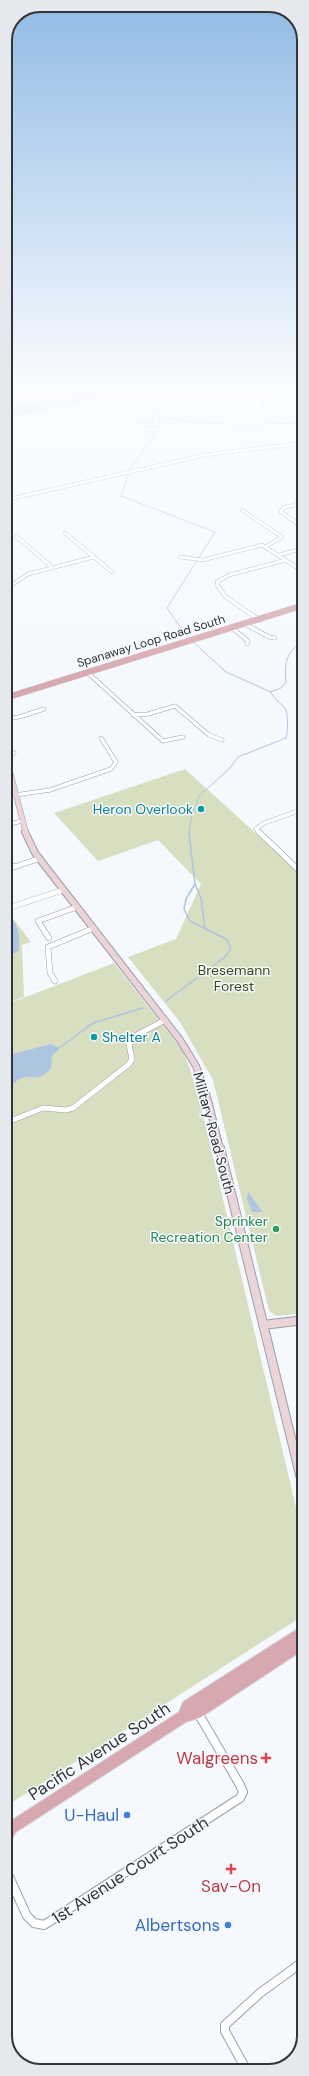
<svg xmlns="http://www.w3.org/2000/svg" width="309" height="2076" font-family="'DM Sans',sans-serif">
  <rect width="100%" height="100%" fill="#f5f9fe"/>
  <path fill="#d7dfc0" d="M185,769L304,877V1313L277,1316L269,1311L213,1080L180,1022L128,957L176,939L201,884L158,840L98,861L54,813Z
    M8,912L31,942L22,945L24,997L5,1004V950L9,953L5,913Z
    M114,963L183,1051L190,1069L204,1119L304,1541V1615L5,1807V1005Z"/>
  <path fill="#aec5e1" d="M5,919L13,920C20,929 19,939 19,950L12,955L5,950Z
    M51,1044L59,1048L58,1051L52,1055L51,1069C36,1084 33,1073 19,1079C13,1083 12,1089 5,1092V1058L7,1056C22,1051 36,1048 51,1044Z
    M248,1192L262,1211V1212H252L247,1199Z"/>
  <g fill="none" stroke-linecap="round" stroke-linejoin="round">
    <path stroke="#aec5e1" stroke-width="1" d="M151,408L158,413V416C206,427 255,424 304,423
      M157,415L153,417L151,422L139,423L147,427L160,426
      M129,470L160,426L159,417
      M129,473L121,496L215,532L167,608L188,638
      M193,642L226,672L271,692
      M189,833L192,815L199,796L229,769L238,757L286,738C288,732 288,715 286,710C282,703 274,700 271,692L281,688L286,682C284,663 286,653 302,642V620"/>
    <path stroke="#aec5e1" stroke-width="1.5" d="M195,884L201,898L205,929
      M166,1001L225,957C231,950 232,946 226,939L190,921L184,909L186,899L195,884L189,832
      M59,1048L93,1023L143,1008"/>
    <path fill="#c4c8cc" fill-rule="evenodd" d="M258,392H264L267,407L262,406Z"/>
    <path fill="#c4c8cc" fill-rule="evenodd" d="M83,392H115L113,395L107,397L5,419V409Z"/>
    <defs>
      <path id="street-far3" d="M5,500L205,455L304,443
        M304,502L283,508L281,512L304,528
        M242,510L282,537L267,546
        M65,533L112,572
        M16,536L53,568
        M279,555L304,548
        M180,557L203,560L262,545L304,572
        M10,586L28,574L94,557
        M218,586L217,582L229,575L286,560"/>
      <path id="street-far2" d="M217,585L226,597L258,619
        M5,590L11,585
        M243,623L269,637L275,638
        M231,627L248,641L247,644
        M87,672L163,741L183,737
        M133,715L148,714L175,706L209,735L222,740
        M5,718L19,717L44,709
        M5,755L14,753
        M15,795L50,790L111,769L116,762L101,738
        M5,825L22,821
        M260,833L256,829L264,823L304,809"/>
      <path id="street-far1" d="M259,832L304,875
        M5,856L13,867
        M5,870L38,859
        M5,909L63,890
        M49,938L38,921L77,907
        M55,981L50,973L48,947L94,928
        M5,1123L43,1108L66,1110L73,1108L129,1064L132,1059L129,1044L135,1036L165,1020"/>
      <path id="street" d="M5,1868L27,1916L34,1923L44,1925L240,1798L243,1792L240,1785L198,1713
        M247,2071L225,2031V2025L260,1993L304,1961"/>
      <path id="secondary-far2" d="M5,753L26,833"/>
      <path id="secondary-far1" d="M25,832L35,853L180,1040L196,1066L208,1100L220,1149"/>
      <path id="secondary" d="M220,1148L304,1491
        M263,1325L304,1320"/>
      <path id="primary-far1" d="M5,698L304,605"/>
      <path id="primary" d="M184,1716L188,1706L304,1632
        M5,1839L11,1828L184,1716L198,1712L304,1642"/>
    </defs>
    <use href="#street-far3" stroke="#9ba0a9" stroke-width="4"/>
    <use href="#street-far2" stroke="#9ba0a9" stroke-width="4.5"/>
    <use href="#street-far1" stroke="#9ba0a9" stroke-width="6"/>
    <use href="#street" stroke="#9ba0a9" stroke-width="10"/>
    <use href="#secondary-far2" stroke="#9ba0a9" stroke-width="6"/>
    <use href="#secondary-far1" stroke="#9ba0a9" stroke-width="8"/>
    <use href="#secondary" stroke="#9ba0a9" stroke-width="10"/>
    <use href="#primary-far1" stroke="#d6d6d7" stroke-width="7"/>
    <use href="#primary" stroke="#d6d6d7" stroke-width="14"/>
    <use href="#street-far3" stroke="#fff" stroke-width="3"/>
    <use href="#street-far2" stroke="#fff" stroke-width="3.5"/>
    <use href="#street-far1" stroke="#fff" stroke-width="5"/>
    <use href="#street" stroke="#fff" stroke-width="8"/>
    <use href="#secondary-far2" stroke="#ebd4d7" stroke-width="5"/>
    <use href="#secondary-far1" stroke="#ebd4d7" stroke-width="6"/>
    <use href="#secondary" stroke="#ebd4d7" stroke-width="8"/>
    <use href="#primary-far1" stroke="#d7a8af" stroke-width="6"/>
    <use href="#primary" stroke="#d7a8af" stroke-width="12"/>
  </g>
  <linearGradient id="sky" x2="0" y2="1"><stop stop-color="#91bbe5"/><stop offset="0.57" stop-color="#fafcff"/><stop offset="1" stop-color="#fafcff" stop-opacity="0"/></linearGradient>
  <rect width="309" height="683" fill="url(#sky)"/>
  <g fill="#0f9aa8" stroke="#f5f9fe" stroke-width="1.5">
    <circle cx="201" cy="809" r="4"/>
    <circle cx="94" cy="1037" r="4"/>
  </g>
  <circle fill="#2e9e5b" stroke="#f5f9fe" stroke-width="1.5" cx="276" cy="1229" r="4"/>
  <g fill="#e0444e" stroke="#f5f9fe" stroke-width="1.5">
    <path d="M264 1752h4v4h4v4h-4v4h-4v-4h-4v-4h4z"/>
    <path d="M229 1863h4v4h4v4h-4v4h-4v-4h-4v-4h4z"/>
  </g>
  <g fill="#3f7fe0" stroke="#f5f9fe" stroke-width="1.5">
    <circle cx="127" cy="1815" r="4"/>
    <circle cx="228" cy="1925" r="4"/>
  </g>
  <g text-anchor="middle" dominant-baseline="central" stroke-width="3" stroke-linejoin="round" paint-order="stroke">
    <g font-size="12" fill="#323437" stroke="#f5f9fe">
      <text transform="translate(151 641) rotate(-17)">Spanaway Loop Road South</text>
    </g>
    <g font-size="14" fill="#0d838f" stroke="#f5f9fe" text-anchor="end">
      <text x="193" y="809">Heron Overlook</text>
      <text x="102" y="1037" text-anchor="start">Shelter A</text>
    </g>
    <g font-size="14" fill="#3c4711" stroke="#f5f9fe">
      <text x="234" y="970">Bresemann<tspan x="234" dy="16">Forest</tspan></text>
    </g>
    <g font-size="14" fill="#323437" stroke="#f5f9fe">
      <text transform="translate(214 1133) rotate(75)">Military Road South</text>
    </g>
    <g font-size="14" fill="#27864d" stroke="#f5f9fe" text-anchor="end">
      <text x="268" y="1221">Sprinker<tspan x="268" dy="16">Recreation Center</tspan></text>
    </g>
    <g font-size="17" fill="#323437" stroke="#f5f9fe">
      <text transform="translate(99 1751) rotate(-33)">Pacific Avenue South</text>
      <text transform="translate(130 1870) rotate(-33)">1st Avenue Court South</text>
    </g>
    <g font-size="17" fill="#be3a42" stroke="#f5f9fe" text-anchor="end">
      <text x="258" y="1758">Walgreens</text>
      <text x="231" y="1886" text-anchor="middle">Sav-On</text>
    </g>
    <g font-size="17" fill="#366cbe" stroke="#f5f9fe" text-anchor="end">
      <text x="119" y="1815">U-Haul</text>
      <text x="220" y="1925">Albertsons</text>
    </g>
  </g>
  <path d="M0 0H309V2076H0ZM40 12H269A28 28 0 0 1 297 40V2036A28 28 0 0 1 269 2064H40A28 28 0 0 1 12 2036V40A28 28 0 0 1 40 12Z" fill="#e5e9ee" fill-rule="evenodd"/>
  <path fill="none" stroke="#323437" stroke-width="2" d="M40 12H269A28 28 0 0 1 297 40V2036A28 28 0 0 1 269 2064H40A28 28 0 0 1 12 2036V40A28 28 0 0 1 40 12Z"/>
</svg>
